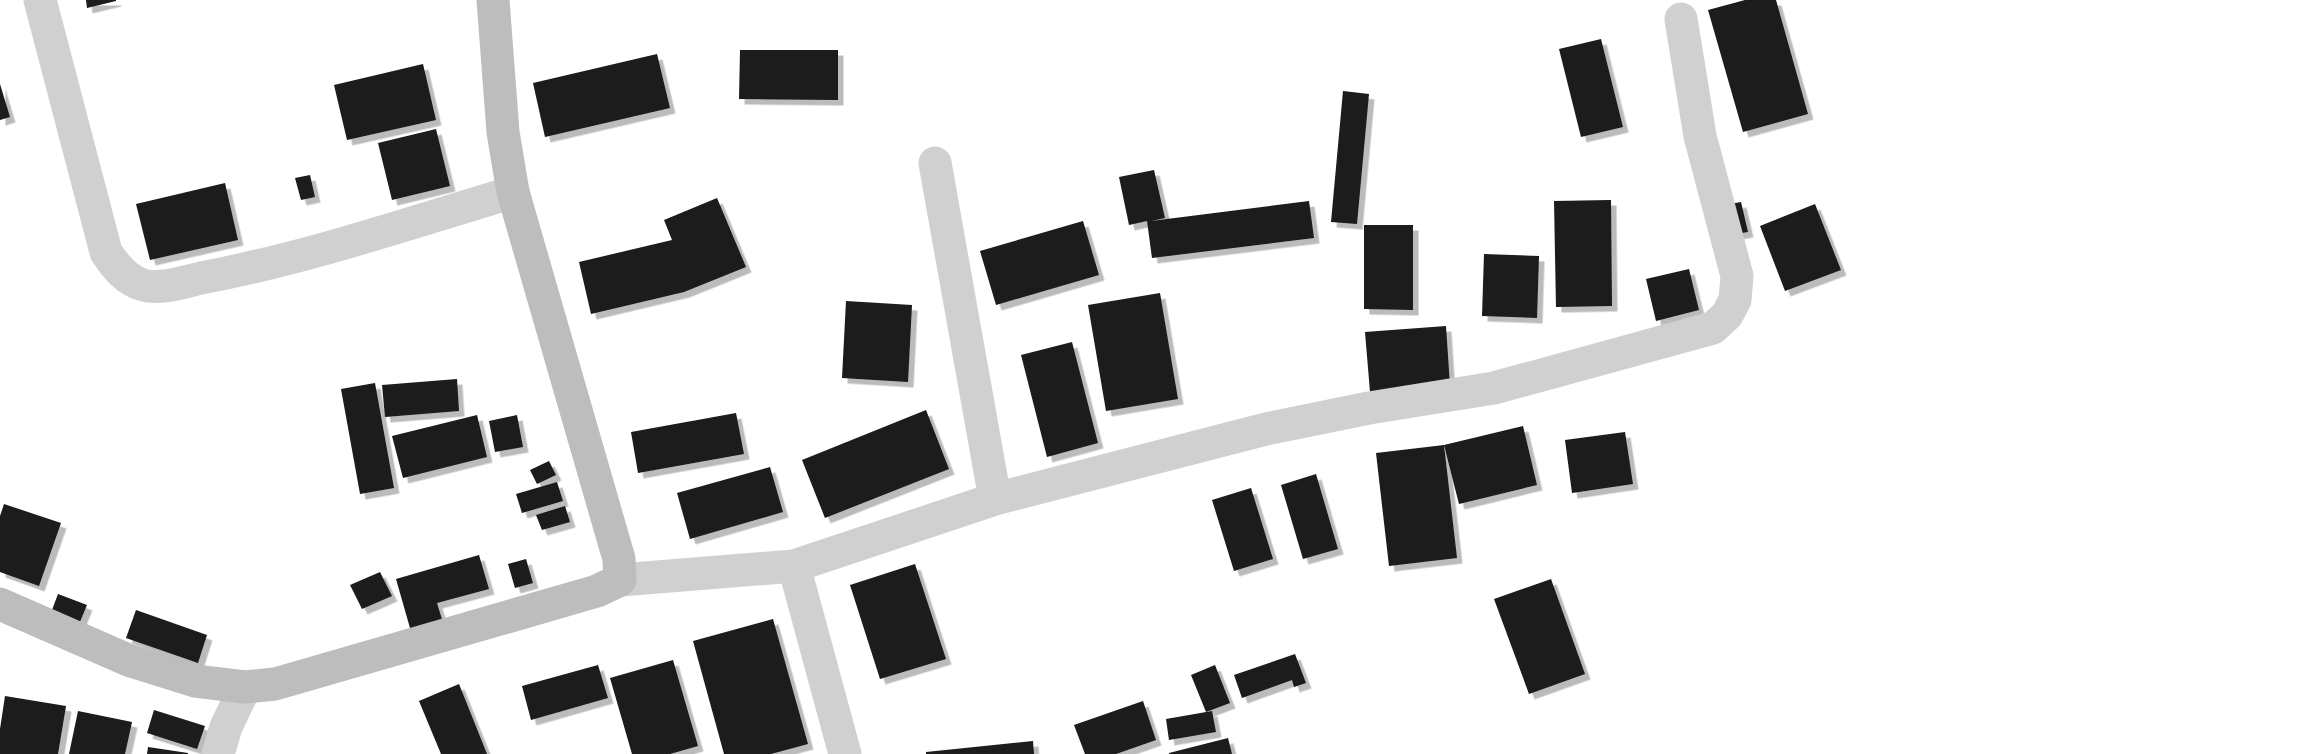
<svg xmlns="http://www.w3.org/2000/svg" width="2320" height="754" font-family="'Open Sans',sans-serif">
  <defs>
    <filter id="shadow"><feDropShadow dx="5.5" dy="5.5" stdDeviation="0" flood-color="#0004"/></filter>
  </defs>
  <rect width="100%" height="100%" fill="#fff"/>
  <path fill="#1a1a1a" filter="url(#shadow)" d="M86,0H116V1L87,8Z
    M1745,0H1776L1808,114L1743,132L1708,10Z
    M1601,39L1623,127L1581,137L1559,49Z
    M740,50H838V100L739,99Z
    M657,54L670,108L545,137L533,83Z
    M423,64L436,120L347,140L334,85Z
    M0,84L10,117L0,120Z
    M1343,91L1369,94L1357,224L1331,222Z
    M436,129L450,186L392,200L378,143Z
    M1154,170L1165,218L1151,221L1309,201L1314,238L1152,258L1147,221L1129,225L1119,177Z
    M310,175L315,197L301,200L295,178Z
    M225,183L238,240L150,260L136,204Z
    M717,198L746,267L684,292L591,314L579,262L672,240L664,220Z
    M1611,200L1612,306L1556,307L1554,201Z
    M1741,202L1748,232L1736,234L1730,204Z
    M1815,204L1841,270L1785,291L1760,226Z
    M1083,221L1099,275L996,305L980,251Z
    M1364,225H1413V310L1364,309Z
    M1484,254L1539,256L1537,318L1482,316Z
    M1689,269L1699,310L1656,321L1646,279Z
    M1160,293L1178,399L1106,411L1088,305Z
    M846,301L912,305L908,382L842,378Z
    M1446,326L1450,386L1370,392L1365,332Z
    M1072,342L1098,443L1047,457L1021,355Z
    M457,379L459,411L385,417L382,385Z
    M375,383L394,488L360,494L341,389Z
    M926,410L949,469L825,518L802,460Z
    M736,413L744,454L638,473L631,432Z
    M477,415L487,457L403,478L392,436Z
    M517,415L523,447L495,452L489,421Z
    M1523,426L1537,485L1459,504L1444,445L1457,558L1389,566L1376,453L1444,445Z
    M1625,432L1633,484L1572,493L1565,440Z
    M549,461L556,475L537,484L530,470Z
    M770,467L783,512L690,539L677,493Z
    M1316,474L1338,549L1303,559L1281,485Z
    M557,482L563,501L522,513L516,494Z
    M1251,488L1273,559L1234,571L1212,500Z
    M4,504L61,523L39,586L0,572V516Z
    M565,506L570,522L542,530L536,515Z
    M479,555L489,589L437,603L444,626L412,635L396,579Z
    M526,559L533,583L515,588L508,564Z
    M915,564L946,659L880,679L850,585Z
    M380,572L392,596L362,609L350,585Z
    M1551,579L1585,674L1529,694L1494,599Z
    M58,594L87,605L77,629L49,618Z
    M136,610L207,635L198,663L126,638Z
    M773,619L808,744L771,754H724L693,641Z
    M1295,654L1306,683L1294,687L1292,680L1242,698L1234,675Z
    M673,660L698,746L670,754H632L610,678Z
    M598,665L608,698L531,720L522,686Z
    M1215,665L1230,703L1206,712L1191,675Z
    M459,684L487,754H441L419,701Z
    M5,696L66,706L58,754H0V729Z
    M1143,701L1156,740L1116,754H1085L1074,725Z
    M154,710L205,726L197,749L147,733Z
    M78,711L132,722L125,754H69Z
    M1212,711L1216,732L1169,740L1166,719Z
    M1228,738L1232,754H1169V753Z
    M1033,741L1034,754H926V752Z
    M148,747L188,753V754H147Z"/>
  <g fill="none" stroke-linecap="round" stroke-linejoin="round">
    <path stroke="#d0d0d0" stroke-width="33" d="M40,0L106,252C115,266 126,280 143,285C160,290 184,282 201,278C307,258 410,223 513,192
      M935,163L995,499
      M794,566L845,754
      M620,580L794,566L995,499L1266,429L1369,408L1494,388L1713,328L1727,315L1735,300L1737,276L1700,136L1681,19
      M218,754L226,727L245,687"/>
    <path stroke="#bdbdbd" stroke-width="33" d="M0,604L128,660L195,681L245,687L275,684L597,591L620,580L619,559L513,192L503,132L493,0"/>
  </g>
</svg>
